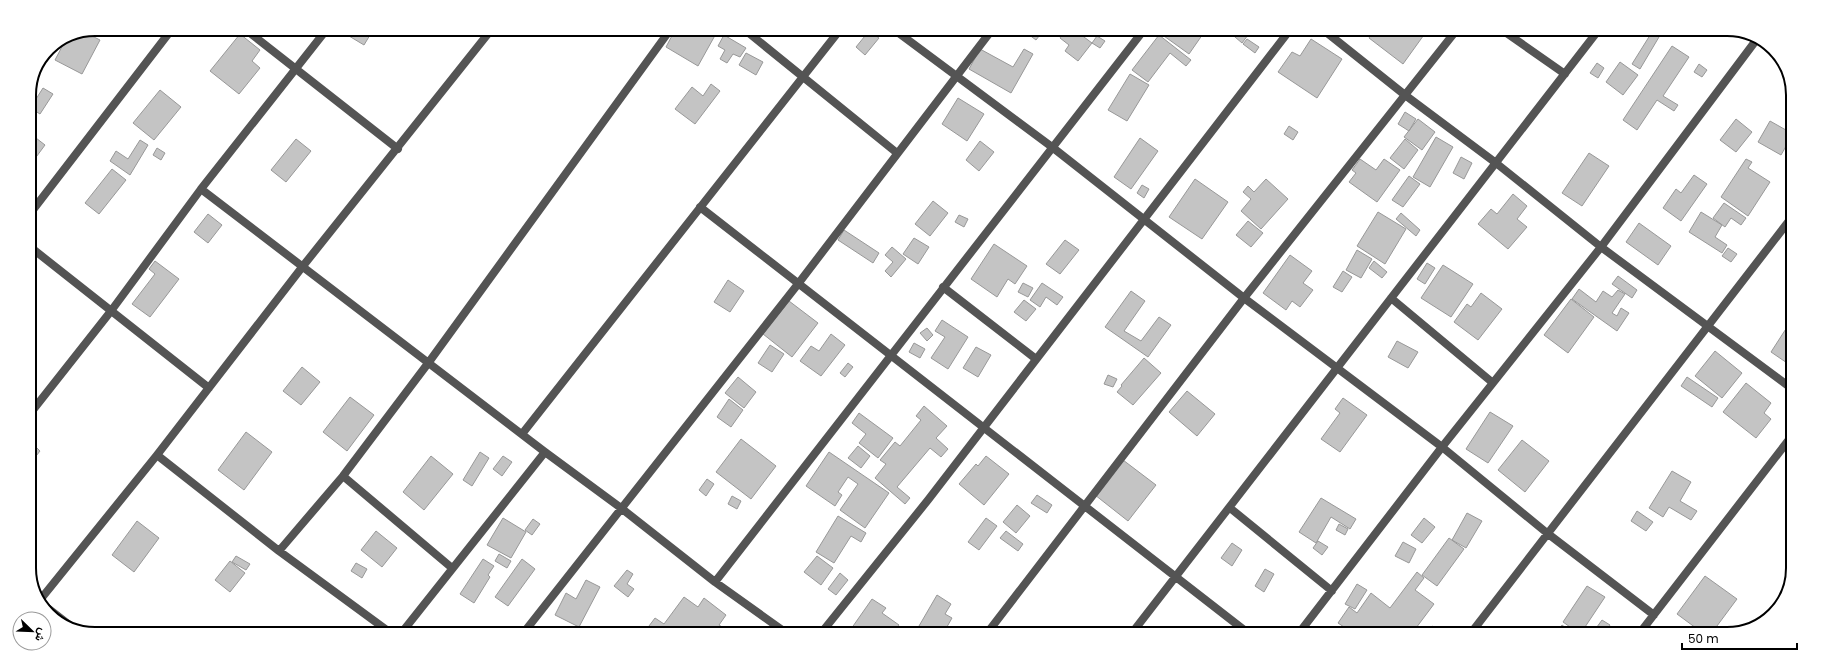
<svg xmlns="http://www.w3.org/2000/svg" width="1822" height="663" font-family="Poppins,Vazirmatn,sans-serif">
  <rect width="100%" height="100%" fill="#fff"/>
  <path fill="#c4c4c4" stroke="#989898" d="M353,30H373L364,45L349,36Z
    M675,30H718L698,66L666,47Z
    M869,31L879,38L865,55L856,47Z
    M1024,31H1043L1036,40Z
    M1065,31H1076L1092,43L1078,61L1065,51L1069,45L1060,38Z
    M1157,31L1181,32L1205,31L1189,54Z
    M1228,31H1251L1242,43Z
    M1373,32H1426L1403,64L1369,38Z
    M1652,32L1659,37L1640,69L1632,64Z
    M86,33L100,40L82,74L55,60L65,41Z
    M240,34L260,50L252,61L260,68L239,94L210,71Z
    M724,35L746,48L740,57L733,54L727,63L720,59L725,50L718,46Z
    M1159,35L1191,60L1186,66L1170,53L1148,82L1132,70Z
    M1097,36L1105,41L1100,48L1092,43Z
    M1247,39L1259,47L1255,53L1243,44Z
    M1311,39L1342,59L1317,98L1278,72L1292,52L1300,56Z
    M1672,46L1689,57L1663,96L1678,105L1674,111L1657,100L1637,130L1623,120Z
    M980,49L1013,67L1024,49L1033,54L1011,93L969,69Z
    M746,53L763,62L756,75L739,65Z
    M1620,62L1638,75L1623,95L1606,82Z
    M1597,63L1604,68L1598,78L1590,73Z
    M1699,64L1707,70L1702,77L1694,72Z
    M1130,74L1149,85L1127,121L1108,110Z
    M711,84L720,91L695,124L675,109L692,87L703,96Z
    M43,88L53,94L40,114L29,107V94L36,99Z
    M160,90L181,107L154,140L133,123Z
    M958,98L984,114L967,141L942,124Z
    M1405,112L1416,119L1409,131L1398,124Z
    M1418,119L1435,132L1422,150L1404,137Z
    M1736,119L1752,132L1736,152L1720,140Z
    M1770,121L1793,134L1781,155L1758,142Z
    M1289,126L1298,132L1293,140L1284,134Z
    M1436,137L1453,147L1430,187L1413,177Z
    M36,138L45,145L31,164L29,162V148Z
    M1140,138L1158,151L1131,189L1114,177Z
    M296,139L311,151L286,182L271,170Z
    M1405,139L1418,150L1404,169L1390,158Z
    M140,140L148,145L130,175L110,161L116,151L128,159Z
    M980,141L994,152L979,171L966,160Z
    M157,148L165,153L161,160L153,155Z
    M1589,153L1609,166L1582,206L1562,193Z
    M1461,157L1472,163L1464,179L1453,173Z
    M1360,159L1376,170L1384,159L1400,170L1377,202L1349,182L1356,173L1352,170Z
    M1746,159L1752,162L1748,168L1770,182L1748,216L1721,197Z
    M112,169L126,180L99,214L85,203Z
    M1694,175L1707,184L1681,221L1663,208L1676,189L1681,193Z
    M1409,176L1420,184L1403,207L1392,200Z
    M1195,179L1228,202L1202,239L1169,217Z
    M1266,179L1288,199L1261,229L1241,211L1251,199L1243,192L1248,186L1254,192Z
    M1142,185L1149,189L1144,198L1137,193Z
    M1513,194L1527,206L1517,219L1527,227L1508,249L1478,224L1491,209L1497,214Z
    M933,201L948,213L930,236L915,224Z
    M1724,203L1746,218L1741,225L1731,218L1725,227L1713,218Z
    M1378,212L1406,229L1385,264L1357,246Z
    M1701,212L1722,225L1715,237L1727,245L1722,253L1689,232Z
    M1401,213L1420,230L1416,236L1396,219Z
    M208,214L222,225L208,243L194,232Z
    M959,215L968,219L964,227L955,222Z
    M1248,221L1263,233L1251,247L1236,235Z
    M1639,223L1671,246L1658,265L1626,242Z
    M844,230L879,253L873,263L838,240Z
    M914,238L929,247L918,264L903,254Z
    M1065,240L1079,250L1060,274L1046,264Z
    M994,244L1027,266L1015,284L1008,279L997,297L971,279Z
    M892,247L906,259L891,277L885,271L893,262L885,255Z
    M1728,248L1737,254L1731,262L1722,256Z
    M1357,250L1372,259L1361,278L1346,270Z
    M1290,255L1312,271L1303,283L1313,290L1300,307L1292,301L1286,310L1263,293Z
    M155,261L179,279L150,317L132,304L155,274L149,269Z
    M1374,261L1387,272L1382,278L1369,268Z
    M1427,263L1435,268L1425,284L1417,279Z
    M1443,265L1473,284L1451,317L1421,298Z
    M1343,271L1352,277L1342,292L1333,287Z
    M1618,276L1637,290L1632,298L1612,284Z
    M728,280L744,291L730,312L714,302Z
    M1023,283L1033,288L1028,297L1018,292Z
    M1042,283L1063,297L1057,305L1046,297L1040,307L1030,300Z
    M1579,289L1596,302L1603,291L1612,297L1618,290L1625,294L1612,313L1617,316L1621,308L1629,313L1617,331L1572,299Z
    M1131,291L1145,301L1124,331L1141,341L1159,317L1171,325L1148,357L1105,327Z
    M1481,293L1502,309L1478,340L1454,322L1467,304L1471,307Z
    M1571,299L1594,317L1568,353L1544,335Z
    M1024,300L1036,309L1026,321L1014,312Z
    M789,301L818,323L792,357L763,334Z
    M942,320L968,337L948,369L931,358L945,337L935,331Z
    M1791,321V363L1790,365L1771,352Z
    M927,328L933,335L927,341L920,333Z
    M831,334L845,345L821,376L800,361L811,346L819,351Z
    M1397,341L1418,352L1408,368L1388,357Z
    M914,343L925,349L920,358L909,352Z
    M770,345L784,354L772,372L758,363Z
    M976,347L991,355L978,377L963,368Z
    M1715,351L1742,373L1722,398L1695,376Z
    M1144,358L1161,373L1133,405L1117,392L1122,386L1121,385Z
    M848,363L853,367L845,377L840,373Z
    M302,367L320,382L301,405L283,391Z
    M1108,375L1117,379L1113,387L1104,384Z
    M738,377L756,392L744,408L725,393Z
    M1687,377L1718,398L1712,407L1681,386Z
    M1746,383L1771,403L1764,413L1771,419L1756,438L1723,412Z
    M1187,391L1215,414L1197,436L1169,412Z
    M350,397L374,415L347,451L323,432Z
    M1343,398L1367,415L1340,452L1321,439L1340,413L1335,409Z
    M729,399L743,410L731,427L717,417Z
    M924,406L947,426L936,438L948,449L941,457L930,448L897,487L910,498L905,504L875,478L886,464L880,460L895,442L900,446L921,420L916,416Z
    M1490,412L1513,426L1488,463L1466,449Z
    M859,413L893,438L878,458L859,443L866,434L852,423Z
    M246,432L272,452L244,490L218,470Z
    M741,439L776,466L751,499L716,472Z
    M1522,440L1549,461L1525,492L1498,470Z
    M33,444L40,451L29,465V449Z
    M858,446L870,456L861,468L848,458Z
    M480,452L489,458L472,486L463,480Z
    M829,452L889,493L865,528L840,510L858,484L848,477L838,492L842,495L835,506L806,486Z
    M431,456L453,474L424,510L403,492Z
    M503,456L512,462L502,476L493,469Z
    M986,456L1009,474L984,505L959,484L976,464L978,466Z
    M1123,460L1156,485L1128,521L1095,495Z
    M1672,471L1691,482L1680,501L1697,511L1691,520L1669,507L1663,517L1649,508Z
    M707,479L714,484L706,496L699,490Z
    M1037,495L1052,505L1047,513L1031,503Z
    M732,496L741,501L737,509L728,504Z
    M1321,498L1356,519L1350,529L1331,517L1316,543L1299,532Z
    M1017,505L1030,516L1016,533L1003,522Z
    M1637,511L1653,522L1646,531L1631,521Z
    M1467,513L1482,521L1466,548L1452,540Z
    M838,516L866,533L861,542L851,536L834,563L816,552Z
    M503,518L526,532L511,558L487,545Z
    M986,518L997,526L979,550L968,542Z
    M1424,518L1435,527L1422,543L1411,535Z
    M533,519L540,524L532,535L525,530Z
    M137,521L159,538L134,572L112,555Z
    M1339,524L1348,529L1345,535L1336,530Z
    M376,531L397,548L382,567L361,550Z
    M1006,531L1023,544L1018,551L1000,538Z
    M1449,538L1464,549L1437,586L1422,575Z
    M1318,541L1328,547L1322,555L1313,548Z
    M1403,542L1416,549L1409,563L1395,556Z
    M1232,543L1242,550L1232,566L1221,558Z
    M499,554L511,561L507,568L495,561Z
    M236,556L250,564L246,570L232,562Z
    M817,556L833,568L821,585L804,572Z
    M483,559L494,566L488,575L490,577L474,603L460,594Z
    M522,559L535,569L508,606L495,597Z
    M230,561L245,573L230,592L215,580Z
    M356,563L367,569L362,578L351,571Z
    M1265,569L1274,574L1264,592L1255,586Z
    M627,570L633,574L627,584L634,589L628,597L614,586Z
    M1417,572L1424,578L1415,590L1434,604L1416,628L1423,633H1408L1402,628L1398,633H1353L1338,623L1349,607L1357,613L1371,593L1390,608Z
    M840,573L848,580L836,595L828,589Z
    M1705,576L1737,599L1711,634H1704L1677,614Z
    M586,580L600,587L579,627L555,615L566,593L576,599Z
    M1357,584L1367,590L1355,609L1345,604Z
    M1587,586L1605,597L1583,630L1589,634H1580L1563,622Z
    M937,595L951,604L945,614L952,618L944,632H930L919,626Z
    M684,597L698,607L704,598L726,615L719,625L722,627L718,632H656L649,626L655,618L664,624Z
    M872,599L886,608L882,613L899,625L894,632H855L851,629Z
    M1602,620L1610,625L1604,634H1599L1594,631Z
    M1562,625L1574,634H1556Z
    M1432,626L1442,633L1428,632Z"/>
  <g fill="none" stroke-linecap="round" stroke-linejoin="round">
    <path stroke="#545454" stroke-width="8" d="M245,29L398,149
      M745,30L897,153
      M896,31L1052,147L1244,298L1442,447L1547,533L1654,615
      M1326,32L1405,95L1496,163L1601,247L1791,388
      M1505,32L1565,74
      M201,189L545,452L621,508L715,582L785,632
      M700,207L1248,633
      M29,215L172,29
      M29,246L209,388
      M943,287L1036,359
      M1391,298L1493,383
      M29,415L111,311L201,189L327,29
      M522,434L839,31
      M157,455L279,551L388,631
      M343,476L452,568
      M1230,508L1332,591
      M279,551L343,476L429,362L670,30
      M715,582L1143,31
      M40,600L157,455L303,266L491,30
      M41,603L77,631
      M403,631L545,452
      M525,631L798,284L991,31
      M822,632L928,500L1289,31
      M988,632L1244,298L1455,32
      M1132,633L1597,32
      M1299,633L1442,447L1601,247L1757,39
      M1471,633L1792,217
      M1639,634L1791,437"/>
  </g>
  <path d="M0 0H1822V663H0ZM95 36H1727A59 59 0 0 1 1786 95V568A59 59 0 0 1 1727 627H95A59 59 0 0 1 36 568V95A59 59 0 0 1 95 36Z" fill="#fff" fill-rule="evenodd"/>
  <path fill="none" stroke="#000" stroke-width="2" d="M95 36H1727A59 59 0 0 1 1786 95V568A59 59 0 0 1 1727 627H95A59 59 0 0 1 36 568V95A59 59 0 0 1 95 36Z"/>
  <g transform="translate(32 631) rotate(113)"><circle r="19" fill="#ffffff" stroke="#999999"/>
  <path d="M0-3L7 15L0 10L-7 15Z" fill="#000000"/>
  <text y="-6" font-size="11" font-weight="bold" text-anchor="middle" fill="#000000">ش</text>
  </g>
  <path d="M1682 643v6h115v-6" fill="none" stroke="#000000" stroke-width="2"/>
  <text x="1688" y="643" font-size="12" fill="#000000" stroke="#ffffff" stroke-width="3" paint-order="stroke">50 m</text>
</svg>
